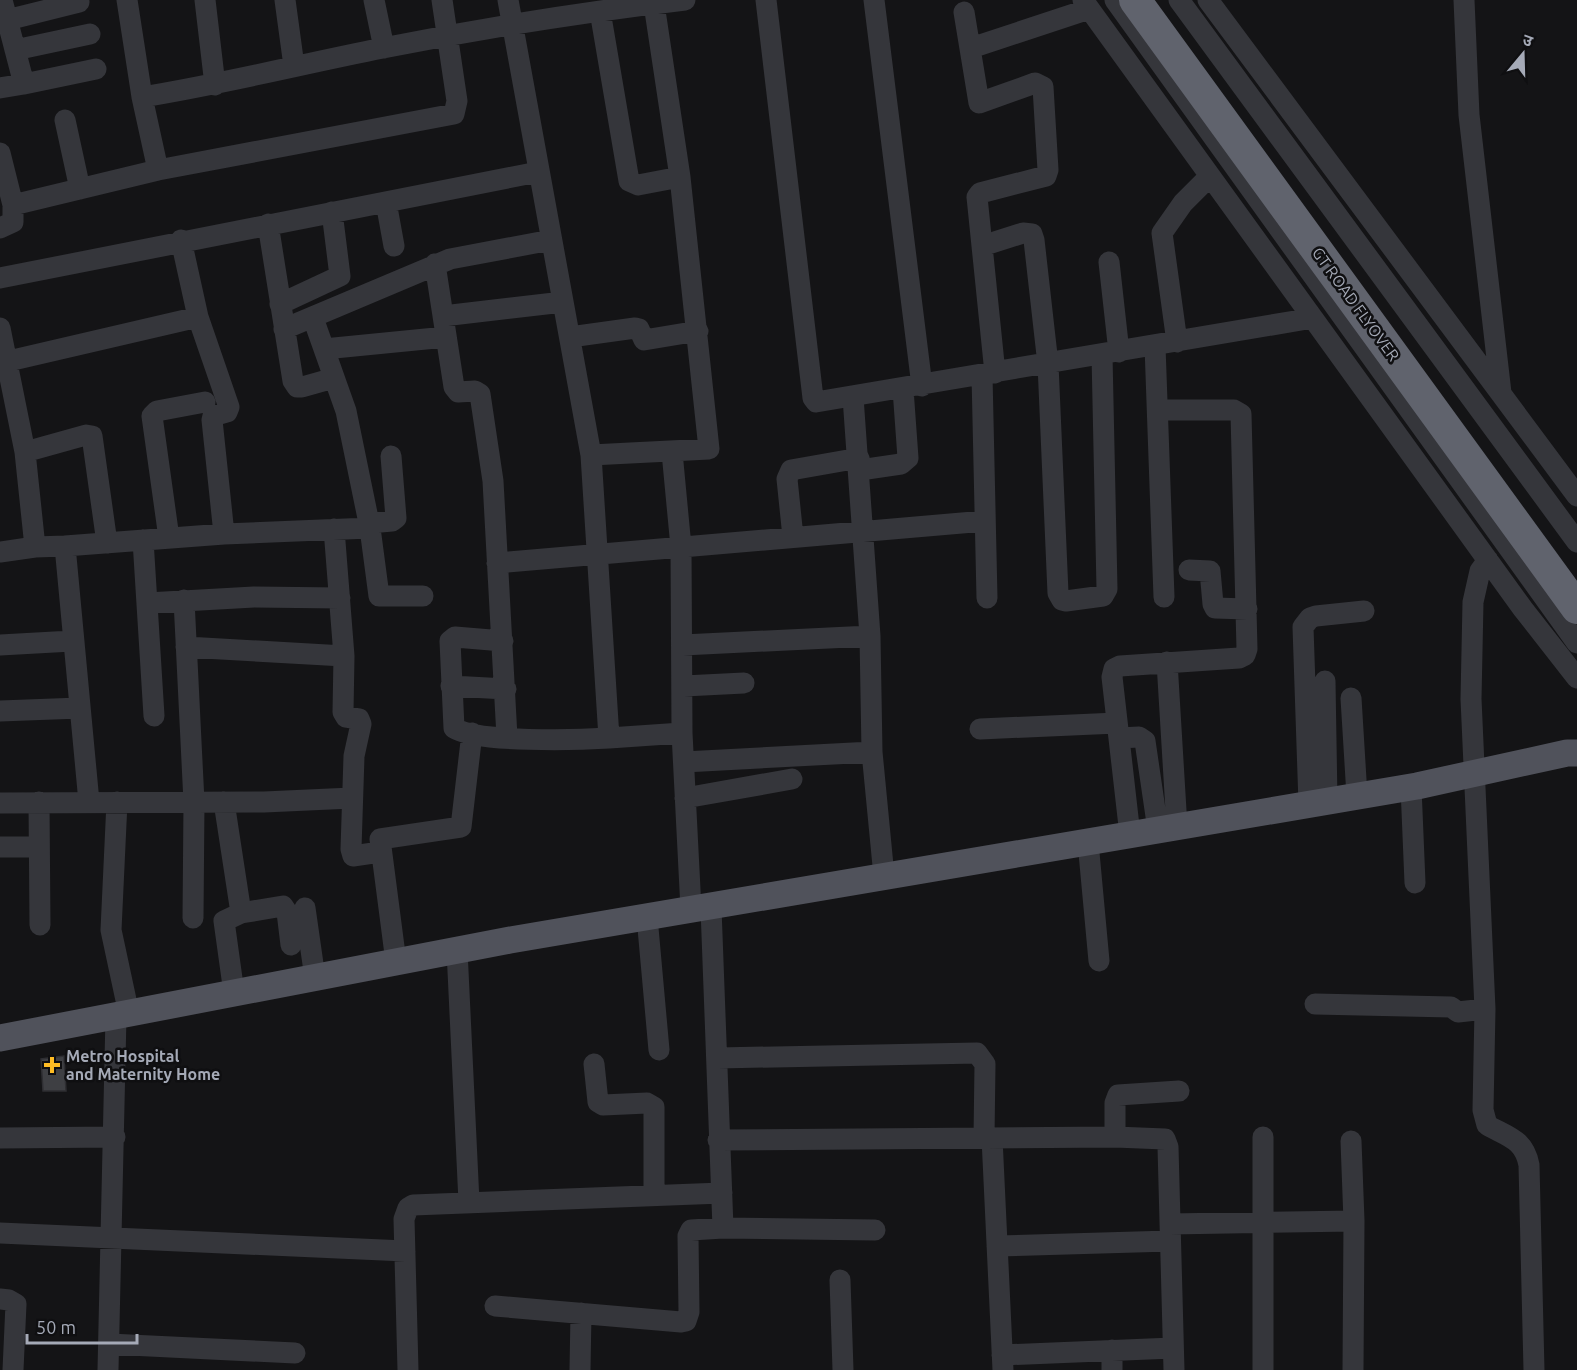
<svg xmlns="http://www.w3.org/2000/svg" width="1577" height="1370" font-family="Ubuntu,'Noto Sans Devanagari',sans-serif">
  <rect width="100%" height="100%" fill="#141416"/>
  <path fill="#3e3f43" stroke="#2e2e32" stroke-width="1.5" d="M64,1056L66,1091H43L41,1059Z"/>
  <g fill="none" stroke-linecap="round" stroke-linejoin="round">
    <path stroke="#35363b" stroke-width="21" d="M127,0L142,97
      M205,0L215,85
      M285,0L294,66
      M374,0L384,48
      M508,0L591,455L609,738L682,733L691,909
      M766,0L813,398L816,402L1313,318
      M874,0L922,386
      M1083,0L1523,609L1577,678
      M1115,0L1577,643
      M1179,0L1577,542
      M1208,0L1577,496
      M1464,0L1469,115L1501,393
      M600,11L629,181L638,185L680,177
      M964,12L979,103L1035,83L1043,87L1048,170L1046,176L980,193L977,197L995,373
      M7,20L79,2
      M971,48L1089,9
      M15,50L90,34
      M24,84L96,69
      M0,88L24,84L2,0
      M65,120L80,189
      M0,153L13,205
      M158,170L454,114L457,101L442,0
      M386,202L394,246
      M268,224L293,381L297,387H302L334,378
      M0,228L13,222V205L158,170L142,97C223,84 302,64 383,48C483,28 584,12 685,0
      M181,240L198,317L229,407L227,412L213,416L212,420L224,534
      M982,246L1023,233L1032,234L1034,240L1048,364L1058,593L1062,600L1066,601L1103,596L1107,589L1102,355
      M1109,262L1119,352
      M435,264L454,387L458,392L475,391L480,394L493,481L507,737
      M0,278L538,172
      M280,304L340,276L332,212
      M443,316L563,302
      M313,318L346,411L370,528L379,596H423
      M0,328L25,452L35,547L65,546L89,802
      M284,329L450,259L551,240
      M570,337L635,328L639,329L644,340L698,331
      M1177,342L1162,233L1183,203L1210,176
      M1155,346L1164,597
      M324,349L446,337
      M0,363L198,317
      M982,375L987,598
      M853,397L870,636L872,752L884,876
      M25,452L86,435L92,436L107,543
      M672,452L681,547L682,733
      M591,455L709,449L680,177L654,4
      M860,470L901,464L908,458L903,389
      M369,523L392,521L396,518L391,456
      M334,529L344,656L343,712L346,717L359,719L361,724L354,756L351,849L353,856L380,852
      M793,537L787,479L791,470L859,458
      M169,538L152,416L157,411L205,402
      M143,540L154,716
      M65,546L224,534L370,528
      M0,552L35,547
      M1488,560L1480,571L1473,602L1471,699L1485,1009L1483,1110L1487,1125C1508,1137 1524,1139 1529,1165L1534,1370
      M497,563L985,521
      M1189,570L1210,571L1213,604L1215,608L1247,609
      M184,600L194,802L193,918
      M147,603L254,597L340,598
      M503,641L455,637L450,641L454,728C478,743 578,740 609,738
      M0,645L72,641
      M683,645L870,636
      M186,647L344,656
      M1167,662L1177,827
      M1325,681L1327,801
      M451,686L506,689
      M684,686L744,683
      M1351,698L1357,796
      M0,711L80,708
      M980,729L1117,723
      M1119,738L1139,737L1145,741L1158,830
      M684,762L872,752
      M1411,787L1415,883
      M685,798L792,779
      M39,802L40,925
      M117,802L111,930L129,1014
      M224,802L241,913L224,921L234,993
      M0,803L264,802L352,798
      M1309,804L1303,627L1310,618L1316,616L1364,611
      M1130,835L1112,677L1114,669L1120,666L1239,658L1245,655L1247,649L1241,414L1234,410H1158
      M1088,842L1099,961
      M0,847H39
      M305,908L315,978
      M711,908L723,1228
      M241,913L283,906L287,912L291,945
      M647,917L659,1050
      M457,950L469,1202
      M396,962L380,839L461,827L472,733
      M1315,1004L1451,1007L1458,1012L1485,1009
      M718,1058L977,1053L985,1064L984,1138
      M594,1064L598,1102L603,1105L647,1103L654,1107V1195
      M1115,1137V1103L1118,1095L1179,1091
      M0,1138L115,1137
      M992,1138L1003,1370
      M718,1140L1115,1137L1165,1139L1168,1147L1174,1370
      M1351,1141L1354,1221L1353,1370
      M1170,1224L1354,1221
      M0,1233L405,1251
      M997,1246L1170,1241
      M840,1280L843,1370
      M0,1299L9,1300L16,1304L13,1370
      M495,1306L681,1322L686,1321L689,1312L688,1236L691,1230L723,1228L875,1230
      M109,1344L295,1353
      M1112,1350V1370
      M1002,1355L1173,1348
      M108,1370L116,1016
      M408,1370L404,1219L408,1208L413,1205L722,1193
      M580,1370L581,1313
      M1263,1370V1137"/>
    <path stroke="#50525b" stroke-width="27" d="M0,1038L510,940L1417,786L1567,753H1577"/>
    <path stroke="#60636d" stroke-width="32" d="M1135,0L1577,608"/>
  </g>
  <path fill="#ffbc23" stroke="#0f0f11" stroke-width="2" d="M49 1056h6v6h6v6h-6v6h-6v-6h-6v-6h6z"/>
  <g text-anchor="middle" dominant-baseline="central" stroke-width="5" stroke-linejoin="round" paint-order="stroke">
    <g font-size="16" fill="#a5aab7" stroke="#0f0f11">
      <text transform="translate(1356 304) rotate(54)">GT ROAD FLYOVER</text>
    </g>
    <g font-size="16" font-weight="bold" fill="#a5aab7" stroke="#0f0f11" text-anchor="start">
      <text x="66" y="1056">Metro Hospital<tspan x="66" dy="18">and Maternity Home</tspan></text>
    </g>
  </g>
  <g transform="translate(1523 54) rotate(19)" stroke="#0f0f11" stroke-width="4.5" paint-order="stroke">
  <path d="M0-4.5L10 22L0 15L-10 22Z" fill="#a5aab7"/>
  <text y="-9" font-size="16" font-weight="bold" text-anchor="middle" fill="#a5aab7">उ</text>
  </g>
  <path d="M27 1334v9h110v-9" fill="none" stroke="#a5aab7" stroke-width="3"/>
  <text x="36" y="1334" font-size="18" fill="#a5aab7" stroke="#0f0f11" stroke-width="4.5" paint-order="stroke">50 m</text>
</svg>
